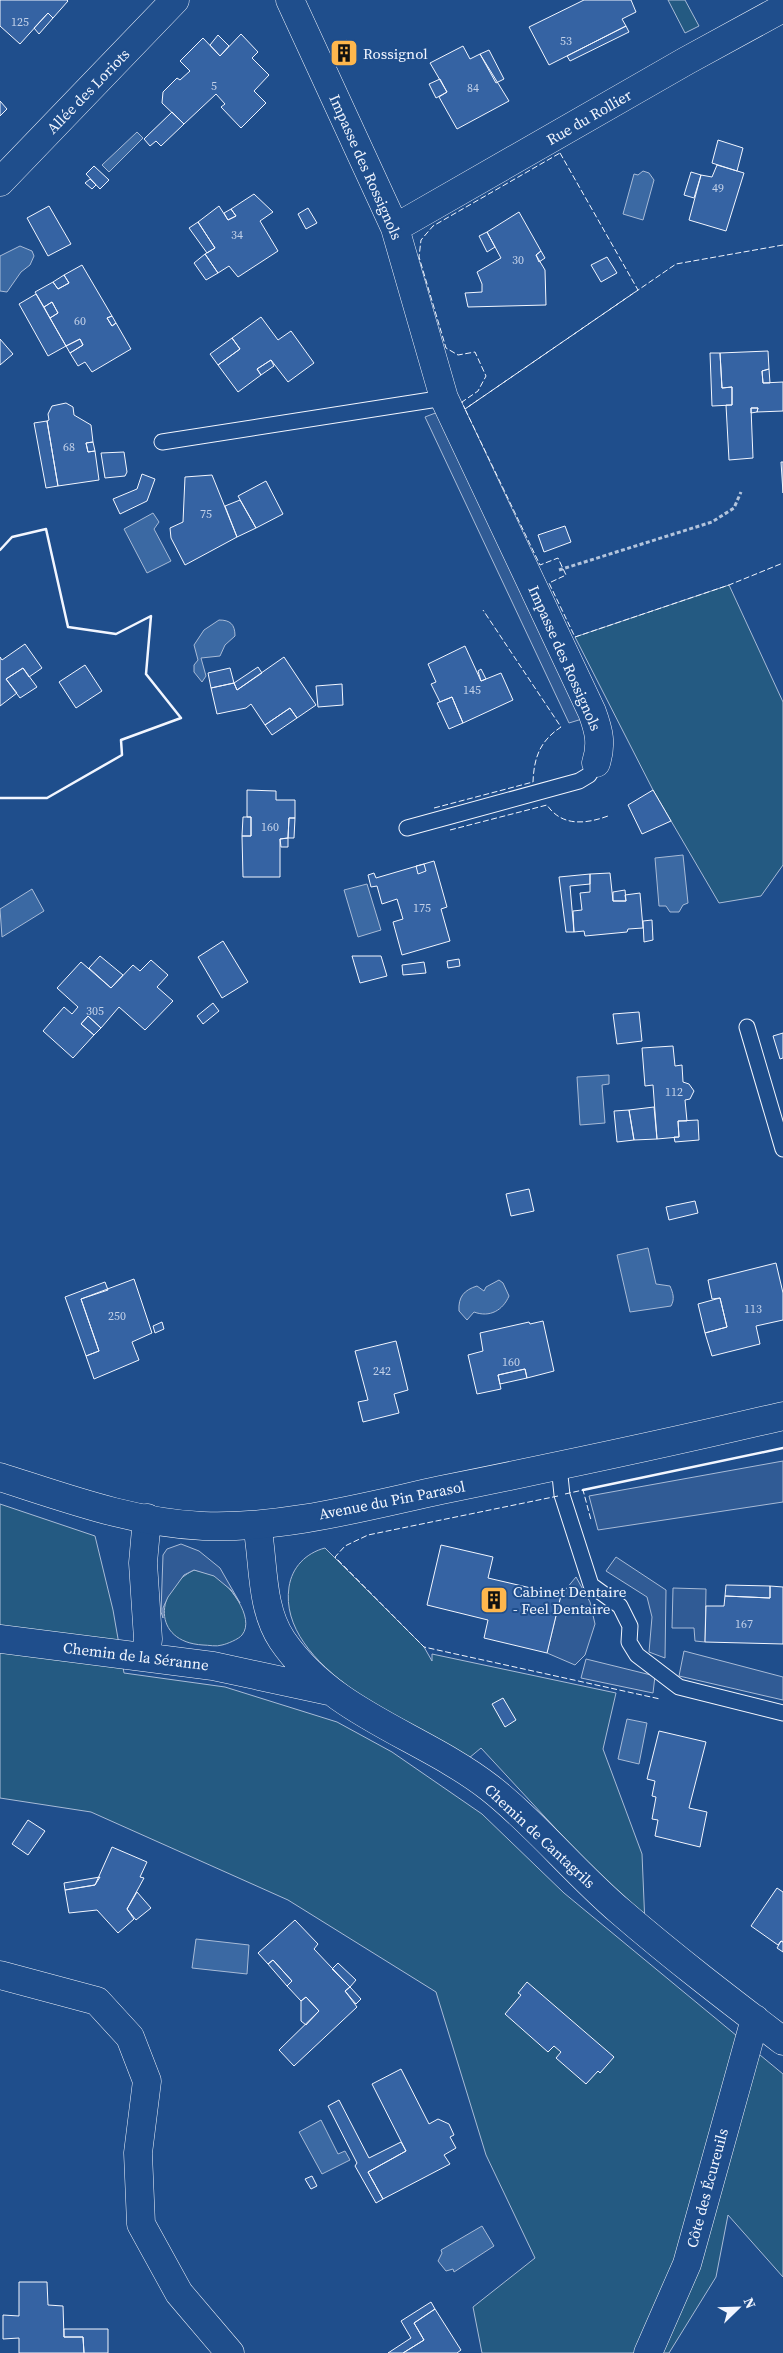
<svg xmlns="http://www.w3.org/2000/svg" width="783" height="2353" font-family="'Source Serif 4',serif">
  <rect width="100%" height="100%" fill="#1f4e8c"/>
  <path fill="#245a82" stroke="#a8bbd7" d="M668,0H685L699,26L685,33Z
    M729,585L783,702V865L761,896L719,903L653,790L575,637Z
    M0,1504L95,1536L113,1610L124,1673L225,1687L337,1722L392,1752L482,1814L564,1893L783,2074V2277L728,2215L716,2277L669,2353H482L473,2307L535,2258L486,2155L436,1992L288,1900L91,1812L0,1798Z
    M325,1548L424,1647L432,1661V1654L616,1693L603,1749L642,1854L645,1925L481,1748L469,1758C412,1725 277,1667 289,1587C292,1567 306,1553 325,1548Z
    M194,1570C200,1571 207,1573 213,1575C228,1582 256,1618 242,1635C239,1639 227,1644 222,1645C216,1647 209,1645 203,1645C151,1642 155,1589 194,1570Z"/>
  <path fill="#305b95" stroke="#a8bbd7" d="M438,412L582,719L569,723L425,417Z
    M783,1461V1502L598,1530L589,1496Z
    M181,1544L199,1551L220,1568L240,1603L231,1590L214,1576L194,1570L184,1575L168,1597L163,1608V1618L161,1612L163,1555L167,1549Z
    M616,1557L666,1590L665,1658L649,1652L652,1617L647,1597L606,1571Z
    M576,1577L590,1602L595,1624L585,1655L575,1665L547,1653L561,1595Z
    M673,1588L706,1589L705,1642L695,1641L694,1628H672Z
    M684,1651L783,1677V1700L679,1676Z
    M586,1659L655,1676L653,1693L581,1678Z"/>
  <path fill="#3b69a3" stroke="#a8bbd7" d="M137,132L143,138L109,172L102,165Z
    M643,171L649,173L654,180L643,220L623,214L634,174L638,175Z
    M20,246L32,251L34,256L30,265L21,272L7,292L0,291V256Z
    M153,513L159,522L154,529L171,561L147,573L124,529Z
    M219,620C230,620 235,624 235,636L225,645L220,656L201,658L206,676L202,682L194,672V665L198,660L194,645L204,630Z
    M683,855L688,903L683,905L679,912H670L666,906H659L655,858Z
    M367,884L381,930L358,937L344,890Z
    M32,889L44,911L2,937L0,909Z
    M609,1075V1084L602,1085L605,1123L580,1125L577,1077Z
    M648,1248L656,1284L670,1286C673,1293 675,1299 671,1306L630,1312L617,1255Z
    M499,1280L503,1283L509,1296C503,1310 490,1318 474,1312L467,1320L459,1311C458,1297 464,1290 477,1286L484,1291L486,1287Z
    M627,1719L647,1723L639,1764L618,1759Z
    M196,1939L249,1945L247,1974L192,1968Z
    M321,2120L338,2154L345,2151L350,2160L322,2174L299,2132Z
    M482,2226L494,2246L454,2272L453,2269L446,2271L438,2261L442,2253L441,2250Z"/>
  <path fill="#3563a3" stroke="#f2f6ff" d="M0,0H67L68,1L53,18L48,13L20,44L0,26Z
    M584,0H631L636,12L622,19L626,26L549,65L529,27Z
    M48,13L53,18L39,34L34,28Z
    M626,26L629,32L570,61L567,56Z
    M241,34L258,52L252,58L269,75L254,91L266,103L241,128L221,107L225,104L216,94L184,124L162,103L163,92L177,78L180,80L190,71L180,61L203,38L220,56Z
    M218,35L229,46L220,56L210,45Z
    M347,40L356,57L342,65L333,49Z
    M463,46L470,59L480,54L509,101L457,129L439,97L447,92L430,63Z
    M489,50L504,79L496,83L480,54Z
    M440,79L447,92L436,98L429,84Z
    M0,101L7,109L0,116Z
    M172,112L184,124L161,146L156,141L150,146L144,139Z
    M718,140L743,148L737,171L712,163Z
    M717,165L744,173L726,231L689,220L701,175L712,177Z
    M94,166L109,180L100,189L86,174Z
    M691,172L701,175L694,198L684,195Z
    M90,179L96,185L92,189L85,183Z
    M254,194L273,212L260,221L278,251L238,277L229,266L218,273L205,254L215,248L198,222L219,206L228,220L236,216L231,209Z
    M49,206L71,244L48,256L27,218Z
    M308,208L317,223L306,229L298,214Z
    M231,209L236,216L228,220L224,213Z
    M519,212L541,251L536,255L545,270L546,305L468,307L465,293L482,292V284L477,272L501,258L487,232Z
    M198,222L215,248L207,253L189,228Z
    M487,232L495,247L487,252L479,236Z
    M541,251L545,258L539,262L536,255Z
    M205,254L218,273L206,280L194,263Z
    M607,257L617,273L601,282L591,265Z
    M82,265L112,316L107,318L112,326L116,323L131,349L92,372L85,362L78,366L70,353L83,345L80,339L66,346L50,318L58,313L52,302L44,307L35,292L53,282L58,289L69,283L64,275Z
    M64,275L69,283L58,289L53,282Z
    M36,294L66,346L48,356L19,304Z
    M52,302L58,313L50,318L44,307Z
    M112,316L116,323L112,326L107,318Z
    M261,317L278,340L291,331L314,363L288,382L271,360L257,369L261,375L238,392L218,365L240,349L232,338Z
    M232,338L240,349L218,365L210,354Z
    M0,339L13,354L0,365Z
    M80,339L83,345L70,353L66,346Z
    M768,351L769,369L762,371L763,383L783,382V411L757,412L758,408H751L753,458L729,460L726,405H732V387L722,388L720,353Z
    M710,353H720L722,388L732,387V405L712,406Z
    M271,360L274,366L261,375L257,369Z
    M769,369L770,383H763L762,371Z
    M66,403L73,407L74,415L91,425L93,442L86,443L88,452L95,451L99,480L58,486L47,421L49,420L48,414L52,406Z
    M751,408H758L757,412L751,413Z
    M47,421L58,486L46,488L34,423Z
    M93,442L95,451L88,452L86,443Z
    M124,452L127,472L125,476L105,478L101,453Z
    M781,462H783V493Z
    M142,474L155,479L147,501L120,514L113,499L137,489Z
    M212,475L237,537L185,565L171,538L170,528L183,522L185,477Z
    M266,481L283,514L256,528L238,496Z
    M240,500L256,528L237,537L225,506Z
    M565,526L571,542L544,552L538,535Z
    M25,644L42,668L29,677L23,668L6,679L17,693L0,706V657L2,660Z
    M465,646L481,681L501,673L513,700L463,723L452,697L440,702L431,684L436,682L428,664Z
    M284,657L316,705L297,718L290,708L265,725L251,704L246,708L217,714L211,688L234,683L237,690Z
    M85,665L102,691L76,708L59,682Z
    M258,667L262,673L237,690L234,683Z
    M23,668L37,687L20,698L6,679Z
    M230,668L234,683L211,688L208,673Z
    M481,669L486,679L481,681L478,671Z
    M342,684L343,705L318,707L316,686Z
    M452,697L463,723L449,729L437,703Z
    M290,708L297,718L272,735L265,725Z
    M247,790L276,791V800H295V818H289L288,838L280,839V877H243L242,836H251V817H247Z
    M653,790L671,821L642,834L628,805Z
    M243,817H251V836H242Z
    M289,818H295L294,838H288Z
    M288,838V847H281L280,839Z
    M434,861L447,907L441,909L450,941L402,955L393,922L403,919L397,899L382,904L377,886L371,887L368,875L374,873L376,878Z
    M424,864L426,871L418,874L416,866Z
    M610,873L613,901H626L625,895L640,893L643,928L628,929L627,932L585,936L584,931L574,932L573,911L582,910L580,893L590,892V874Z
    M590,874V884L570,886L574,932H566L559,877Z
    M625,890L626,901H613V892Z
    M652,920L653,940L644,942L643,921Z
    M223,941L248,982L222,998L198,957Z
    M100,956L123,975L111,988L89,968Z
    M352,956H381L387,976L360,983Z
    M459,959L460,966L448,968L447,961Z
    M151,960L168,975L157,987L173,1001L145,1030L119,1007L101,1028L88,1016L81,1024L94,1035L73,1058L43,1031L64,1007L72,1014L78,1007L57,988L81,962L111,988L133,965L140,971Z
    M424,962L426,973L403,975L402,965Z
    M213,1003L219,1011L203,1024L197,1016Z
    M639,1012L642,1041L617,1044L613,1014Z
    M88,1016L101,1028L94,1035L81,1024Z
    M783,1033V1058L780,1059L773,1036Z
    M673,1046L675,1066L682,1065L683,1082L689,1084L694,1091L690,1099L685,1100L687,1121H678L679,1137L657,1139L653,1085L645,1086L642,1048Z
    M654,1107L657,1139L634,1140L629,1110Z
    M629,1110L634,1140L617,1142L614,1111Z
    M698,1120L699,1140L675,1142L674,1137H679L678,1121Z
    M529,1189L534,1211L511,1216L506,1194Z
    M695,1201L698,1213L669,1220L666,1207Z
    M776,1263L783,1293V1320L756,1326L760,1344L712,1356L705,1333L727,1327L720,1298L712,1299L708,1280Z
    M134,1279L152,1333L132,1342L139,1360L94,1379L86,1356L99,1351L81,1299Z
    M105,1282L108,1290L81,1299L99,1351L86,1356L65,1297Z
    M720,1298L727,1327L705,1333L698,1304Z
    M543,1321L554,1371L527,1378L525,1369L498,1375L501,1389L477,1394L468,1355L483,1351L480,1333L529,1322L530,1324Z
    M162,1322L164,1329L155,1333L153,1326Z
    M396,1341L408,1390L394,1394L399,1413L363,1422L358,1402L368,1400L355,1351Z
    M525,1369L527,1378L500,1384L498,1375Z
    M441,1545L493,1557L488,1578L561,1595L547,1653L484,1638L488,1620L427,1605Z
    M726,1585L770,1586V1598L725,1596Z
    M770,1586L783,1587V1644L705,1642L706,1606H724L725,1596L770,1598Z
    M503,1698L516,1720L505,1727L492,1704Z
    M659,1731L706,1742L689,1808L707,1812L700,1847L655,1836L658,1820L652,1819L656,1797L652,1796L655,1781L647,1779Z
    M28,1820L45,1831L28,1855L12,1844Z
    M112,1847L147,1862L140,1877L144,1878L127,1909L134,1919L118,1933L97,1910L69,1913L65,1890L95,1885Z
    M100,1877L95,1885L65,1890L64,1883Z
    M777,1888L783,1892V1942L781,1941L778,1945L751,1926Z
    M137,1892L151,1908L136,1920L127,1909Z
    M295,1920L318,1944L314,1949L350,1987L345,1991L357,2007L294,2066L279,2050L319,2011L306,1997L301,2001L287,1986L292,1981L273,1960L268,1964L258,1953Z
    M781,1941L783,1942V1952L777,1948Z
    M273,1960L292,1981L287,1986L268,1964Z
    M338,1963L356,1980L350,1987L332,1969Z
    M527,1982L614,2057L600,2073L598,2071L586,2084L556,2058L561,2052L554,2046L548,2052L505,2014L521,1995L518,1993Z
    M350,1987L361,1999L356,2004L345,1991Z
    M306,1997L319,2011L306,2025L301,2021V2001Z
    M401,2069L429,2124L438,2119L449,2124L454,2135L450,2137L456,2148L444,2155L450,2164L383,2199L368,2172L406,2151L372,2084Z
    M339,2100L369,2158L401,2142L406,2151L368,2172L383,2199L376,2203L355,2166L357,2163L328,2106Z
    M312,2176L317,2186L311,2189L305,2179Z
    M19,2282H47L48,2305L63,2306L64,2337H83L84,2353H19V2338L3,2339V2315L19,2316Z
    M431,2302L435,2309L414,2323L424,2340L403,2353H388L411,2338L401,2321Z
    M435,2309L461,2350L457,2353H403L424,2340L414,2323Z
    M64,2329H108V2353H84L83,2337H64Z"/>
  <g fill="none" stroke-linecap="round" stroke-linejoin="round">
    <defs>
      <path id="service" d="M162,442L444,398
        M407,828L579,781L589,775L596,763
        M747,1027L783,1149
        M559,1466L562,1495L591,1585L620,1606L630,1626L629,1642L637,1655L679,1687L783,1713"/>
      <path id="minor" d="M290,0L395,228L444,398L592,712C599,731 602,744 596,763
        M0,182L175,0
        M395,228L686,61L783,8
        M257,1525C264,1562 260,1607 282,1640C333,1715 422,1735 490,1788C537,1825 575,1873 621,1912C673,1957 728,1999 783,2041
        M0,1639L213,1666L329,1691
        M146,1656L148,1639L143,1563L147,1518
        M0,1975L97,2001L130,2037L147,2081L138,2153L141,2224L179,2293L230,2353
        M648,2353L687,2264L755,2019"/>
      <path id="tertiary" d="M0,1477C66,1498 133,1523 203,1526C283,1529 363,1507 441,1490C555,1467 669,1443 783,1416"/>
    </defs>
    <use href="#service" stroke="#f2f6ff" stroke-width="17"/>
    <use href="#minor" stroke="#f2f6ff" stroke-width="29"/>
    <use href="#tertiary" stroke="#f2f6ff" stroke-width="29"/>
    <path stroke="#b3c4dc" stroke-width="3" stroke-dasharray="4 2.5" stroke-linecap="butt" d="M559,570L712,522L734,508L741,492"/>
    <use href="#service" stroke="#1f4e8c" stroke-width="15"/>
    <use href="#minor" stroke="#1f4e8c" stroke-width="28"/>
    <use href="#tertiary" stroke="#1f4e8c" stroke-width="28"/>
    <path stroke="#f2f6ff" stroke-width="1" stroke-dasharray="6 2.5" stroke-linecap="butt" d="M560,153L638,290L465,409L462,402L478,391L486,376L475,352L458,355L446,348L419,257L421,240L433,226Z
      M783,245L676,264L465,409L540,565L558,558L566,575L549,583L575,637L729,585L783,563
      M434,808L533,782C534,757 540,741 561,727L483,610
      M450,830L547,805C562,827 586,824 608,816
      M565,1494L583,1490L591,1520
      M558,1496L368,1535L345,1546L335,1557L424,1647L660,1699"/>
    <path stroke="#f2f6ff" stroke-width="2.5" d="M0,550L12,537L46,529L68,627L116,634L151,616L146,674L181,718L121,740L122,755L47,798H0
      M583,1490L783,1448"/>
  </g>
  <defs>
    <symbol id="building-square" viewBox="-11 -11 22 22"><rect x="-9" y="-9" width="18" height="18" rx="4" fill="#ffb74d" stroke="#1f4e8c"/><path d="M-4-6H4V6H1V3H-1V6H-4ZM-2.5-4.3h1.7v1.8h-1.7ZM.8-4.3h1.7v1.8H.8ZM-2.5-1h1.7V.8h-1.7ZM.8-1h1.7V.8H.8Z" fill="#111"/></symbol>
  </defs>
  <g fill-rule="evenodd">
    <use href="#building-square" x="328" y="37" width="32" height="32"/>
    <use href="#building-square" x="478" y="1584" width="32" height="32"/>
  </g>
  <g text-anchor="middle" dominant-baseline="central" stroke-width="4" stroke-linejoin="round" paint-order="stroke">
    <g font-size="12" fill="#c3d1e8">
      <text x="20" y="22">125</text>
      <text x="566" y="41">53</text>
      <text x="214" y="86">5</text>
      <text x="473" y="88">84</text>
      <text x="718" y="188">49</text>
      <text x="237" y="235">34</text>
      <text x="518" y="260">30</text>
      <text x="80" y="321">60</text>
      <text x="69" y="447">68</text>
      <text x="206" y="514">75</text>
      <text x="472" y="690">145</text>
      <text x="270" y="827">160</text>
      <text x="422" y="908">175</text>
      <text x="95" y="1011">305</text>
      <text x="674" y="1092">112</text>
      <text x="753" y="1309">113</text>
      <text x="117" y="1316">250</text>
      <text x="511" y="1362">160</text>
      <text x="382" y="1371">242</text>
      <text x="744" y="1624">167</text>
    </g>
    <g font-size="15" fill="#f2f6ff" stroke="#1f4e8c" text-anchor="start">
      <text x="363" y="53">Rossignol</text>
      <text x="513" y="1591">Cabinet Dentaire<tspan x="513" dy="17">- Feel Dentaire</tspan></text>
    </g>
    <g font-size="15" fill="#f2f6ff" stroke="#1f4e8c">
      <text transform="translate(88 91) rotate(-46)">Allée des Loriots</text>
      <text transform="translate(589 117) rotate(-30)">Rue du Rollier</text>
      <text transform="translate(366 167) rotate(66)">Impasse des Rossignols</text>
      <text transform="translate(565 658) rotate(66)">Impasse des Rossignols</text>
      <text transform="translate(392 1500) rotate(-11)">Avenue du Pin Parasol</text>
      <text transform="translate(136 1656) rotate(7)">Chemin de la Séranne</text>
      <text transform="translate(540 1836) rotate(43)">Chemin de Cantagrils</text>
      <text transform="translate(707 2188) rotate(-75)">Côte des Écureuils</text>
    </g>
  </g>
  <g transform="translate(738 2308) rotate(67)" stroke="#1f4e8c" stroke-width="4" paint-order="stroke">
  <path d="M0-4L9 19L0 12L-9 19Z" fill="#f2f6ff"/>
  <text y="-8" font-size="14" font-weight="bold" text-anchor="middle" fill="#f2f6ff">N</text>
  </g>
</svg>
